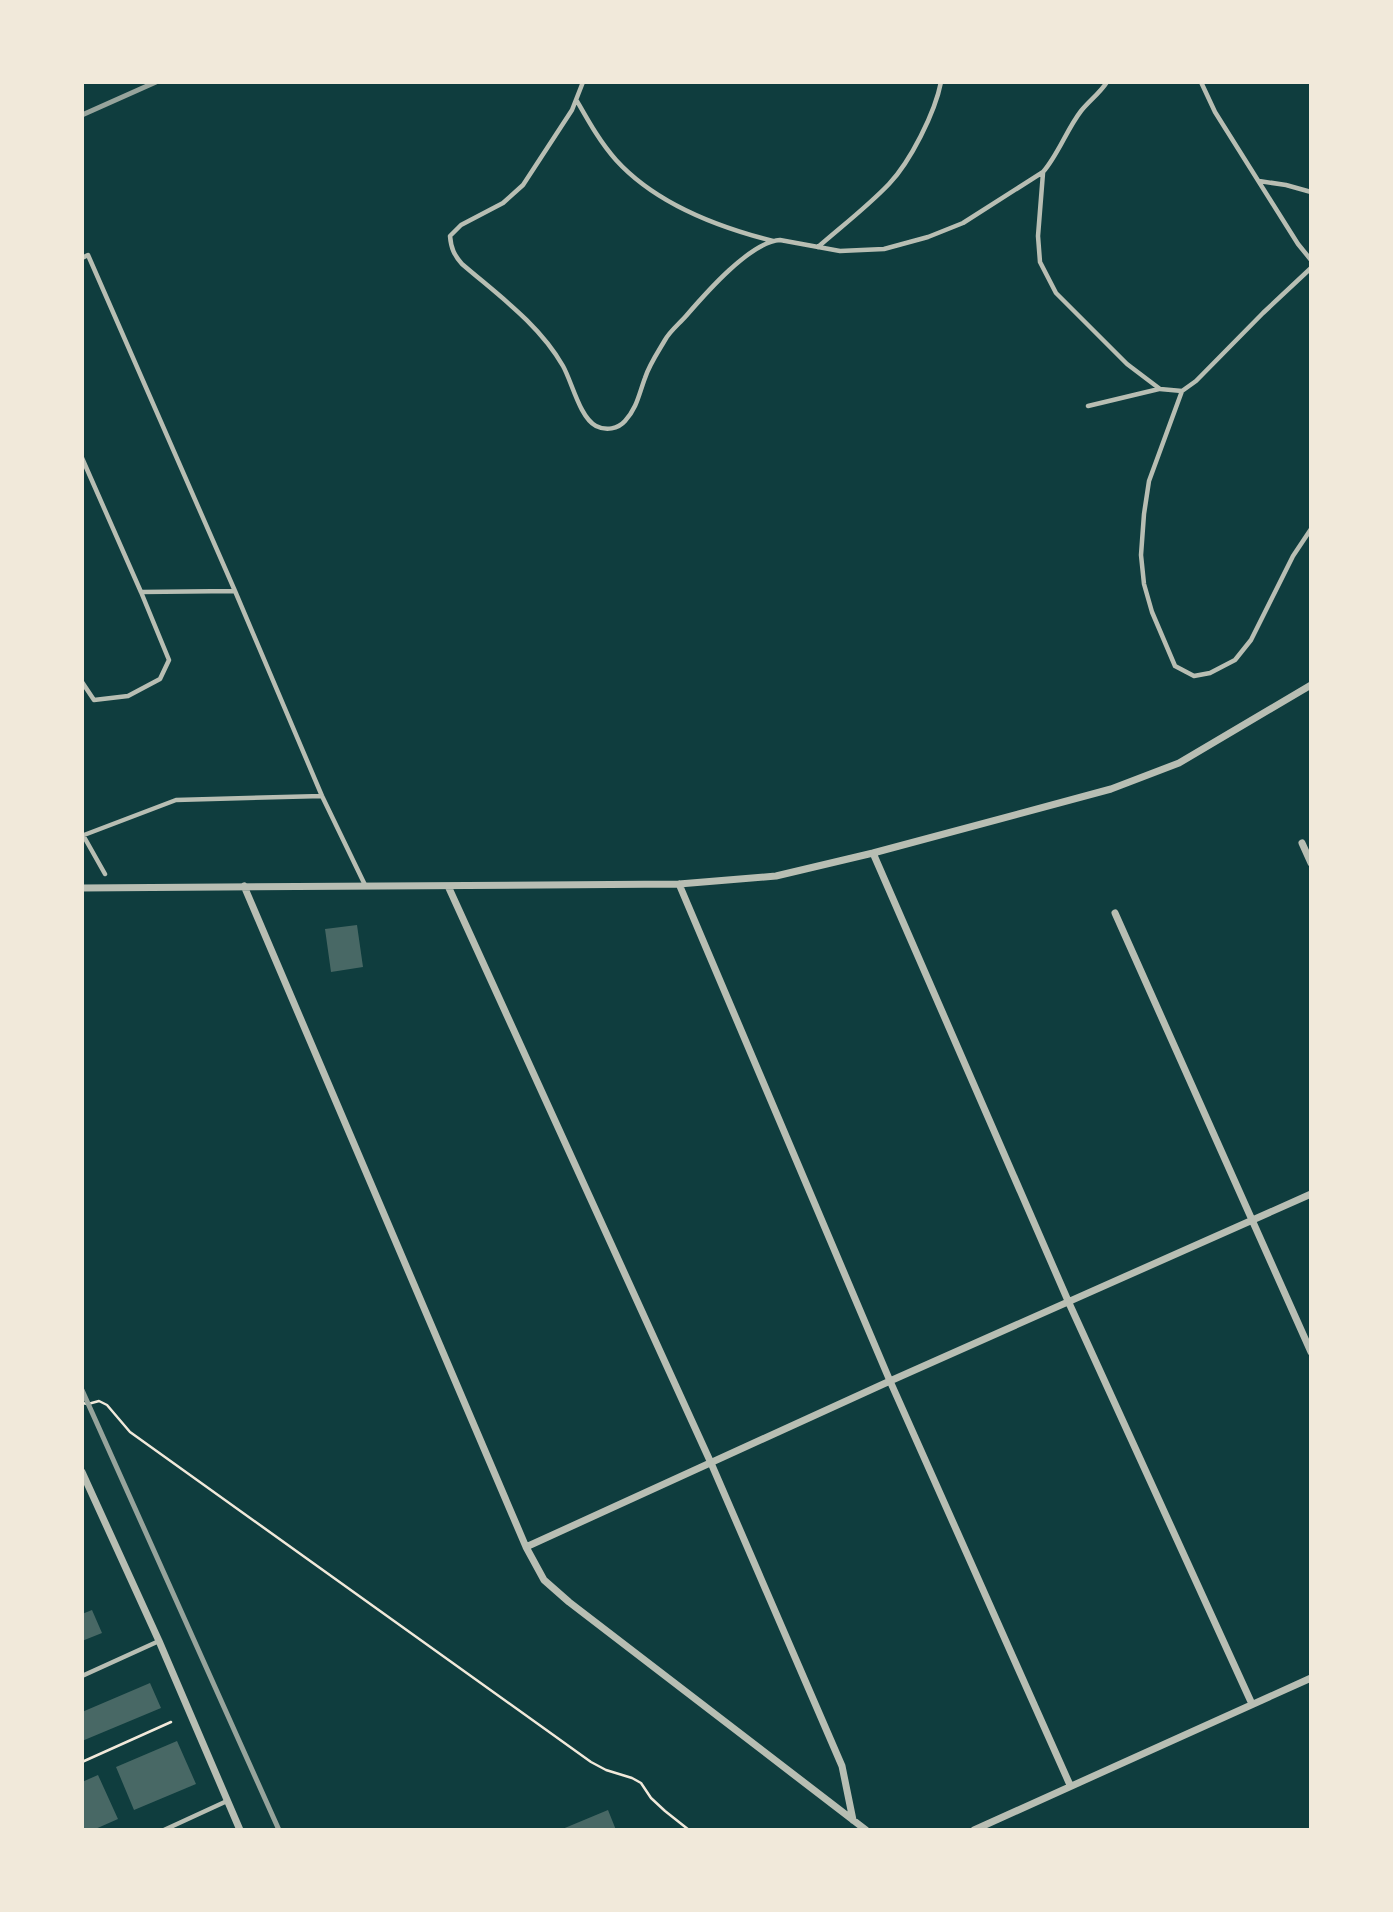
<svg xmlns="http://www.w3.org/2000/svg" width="1393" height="1912" font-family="Poppins,sans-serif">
  <rect width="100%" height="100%" fill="#0f3d3e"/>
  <path fill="#486865" d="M357,925L363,967L331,972L325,929Z
    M92,1610L102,1633L82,1641V1614Z
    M150,1683L161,1708L82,1741V1712Z
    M177,1741L196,1784L134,1810L116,1767Z
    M98,1775L118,1819L93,1830H82V1782Z
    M608,1810L616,1830H560Z"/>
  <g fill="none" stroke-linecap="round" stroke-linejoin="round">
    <path stroke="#f1e9da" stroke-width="2.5" d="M82,1403L88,1404L99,1401L107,1405L130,1432L591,1762L606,1770L632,1778L641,1783L651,1798L665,1811L689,1830
      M82,1762L171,1722"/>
    <path stroke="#b8beb3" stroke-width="4.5" d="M583,82L572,110L523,185L503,203L461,225L450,236C451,248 454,255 462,264C498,295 539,324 563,366C572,382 580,418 596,426C606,431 618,429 625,421C637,408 639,394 645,378C649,365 658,352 665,340C670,331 679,324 686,316C705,294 750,242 780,240L840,251L884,249L928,237L963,223L1043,172C1058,155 1067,129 1081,111C1089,101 1100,93 1107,82
      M1201,82L1215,112L1298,244L1311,260
      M577,101C589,122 600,142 616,160C655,203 717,227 773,241
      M1043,173L1038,236L1040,262L1056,293L1127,364L1160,389L1182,391L1196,381L1263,313L1311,268
      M1259,181L1286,185L1311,192
      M818,247C842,226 867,207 889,184C910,162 935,113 941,82
      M82,258L88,255L235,591L322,796L365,885
      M1182,391L1149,481L1144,514L1141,555L1144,584L1152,612L1175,666L1194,676L1210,673L1235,660L1251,640L1293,556L1311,529
      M1088,406L1159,389
      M82,458L141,592L235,591
      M82,682L94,700L128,696L160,679L169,660L141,592
      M83,835L105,874
      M84,835L176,800L322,796
      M82,1676L159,1641
      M164,1830L227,1801"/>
    <path stroke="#b8beb3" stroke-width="7" d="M1302,843L1311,863
      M873,853L1069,1303L1252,1704
      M679,884L890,1381L1070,1785
      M244,886L526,1547L544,1580L569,1602L866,1830
      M448,886L711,1463L842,1766L853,1820
      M82,888L679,884L776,876L873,853L1111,789L1179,763L1311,685
      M1115,913L1311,1352
      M82,1472L159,1641L240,1830
      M526,1547L890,1381L1311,1194
      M974,1830L1311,1678"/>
    <path stroke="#97a49c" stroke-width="5" d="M82,115L156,82
      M82,1390L279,1830"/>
  </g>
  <rect width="1393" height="1912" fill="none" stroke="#f1e9da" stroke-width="168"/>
</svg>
